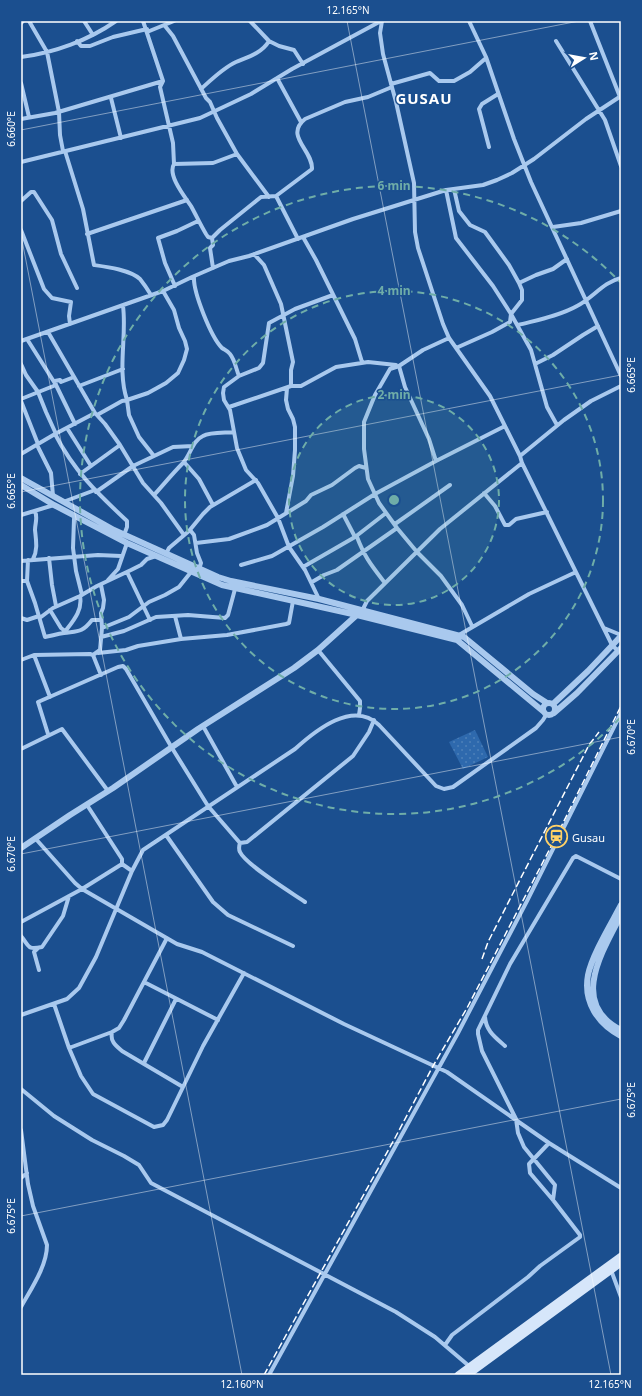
<svg xmlns="http://www.w3.org/2000/svg" width="642" height="1396" font-family="'Noto Sans',sans-serif">
  <defs>
    <pattern id="green-dots" width="8" height="8" patternUnits="userSpaceOnUse"><rect width="8" height="8" fill="#2e69ad"/><path d="M2 2h.1M6 6h.1" fill="none" stroke="#4d80b9" stroke-width="1.8" stroke-linecap="round"/></pattern>
  </defs>
  <rect width="100%" height="100%" fill="#1b4f8f"/>
  <path fill="url(#green-dots)" d="M475,730L488,757L463,769L449,742Z"/>
  <g fill="none" stroke-linecap="round" stroke-linejoin="round">
    <path stroke="#a9c9ee" stroke-width="4" d="M29,21L47,52L59,112
      M84,21L93,35
      M143,21L163,81L160,87L173,143L174,164L213,163L237,154
      M250,21L269,41L279,46L294,50L303,64
      M382,21L380,33L383,54L396,102L414,183L415,232L418,248L443,324L449,338L490,396L520,456L522,463L612,645L618,651
      M469,21L486,57L514,139L531,182L621,376
      M590,21L620,97
      M21,23L23,21
      M165,26L173,36L206,98L210,102L217,118L237,154L269,197
      M147,32L174,21
      M77,41L81,46H90L113,37L147,29
      M556,41L605,120L621,166
      M21,57C54,53 89,40 116,21
      M277,78L301,122
      M21,83L29,117
      M391,84L430,73L439,81H454L470,72L486,58
      M201,89C212,79 223,68 236,62C248,57 262,53 269,41
      M109,97L163,81
      M59,112L60,135L63,151
      M21,119L55,113L109,97L111,98L121,138
      M489,147L479,109L482,104L498,94
      M65,151L83,209L94,265C108,267 130,270 140,279C144,284 148,290 151,295
      M21,162L200,118L251,94L292,69L381,21
      M174,164C167,175 185,197 191,206C196,215 200,224 206,234L208,237L212,238
      M454,189L459,211L470,225L485,232L509,265L519,283L522,290V300L511,314L510,322L492,332L456,348
      M446,190L456,238L493,286L511,314L531,350L547,407L557,425
      M276,196L298,239
      M21,201L31,192H34L52,220L61,254L77,288
      M553,227L581,223L621,211
      M21,230L44,289L52,298L71,302L69,316L70,324
      M87,234L187,200
      M303,237L316,260L355,339L362,362
      M254,254L264,265L281,304L293,362L291,370V386
      M213,268L210,248L213,245L212,238L220,230L261,197L276,196L312,169C313,150 284,136 305,119L345,102L368,97L392,87
      M194,277C193,292 211,337 222,348C225,350 228,351 230,354C235,360 236,369 239,376
      M519,283L536,275L553,269L567,259
      M175,286L165,263L158,238L177,231L198,221
      M518,325C537,320 559,316 577,306C593,298 603,282 621,278
      M48,332L95,413L105,424L120,445L143,483L161,503L184,535
      M449,338L423,350L399,366L390,369L375,395L364,422V449L368,479L379,503L397,528L417,552L441,576L462,605L472,626
      M27,339L56,385L75,424
      M21,341L163,291L192,277L229,261L249,256L353,219L446,190L483,185L497,180L512,173L534,159L586,119L621,96
      M21,364L26,375L38,392L46,412L56,434
      M535,364L553,355L583,335L598,326
      M79,386L123,369
      M21,399L56,385L55,381L60,380L61,382L74,377
      M21,401L38,444
      M229,407L291,386H301L336,367L368,362L396,365
      M97,415L122,401L127,400C117,370 127,336 123,306
      M67,428L91,466
      M55,434C74,471 97,493 127,521V527L124,535
      M37,445L51,473L53,496
      M21,454L55,434L95,413
      M154,456L139,437L129,415L127,400L148,393L166,383L178,373L184,360L187,349L185,341L179,328L174,310L163,291
      M520,456L564,420L591,401L621,386
      M436,461L505,426
      M184,462L199,479L213,505
      M80,474L120,445
      M96,492L133,466L173,447L193,446
      M484,493L495,506L505,525H509L516,519L547,512
      M154,495C164,484 173,473 183,463C191,454 192,441 203,436C210,432 226,433 234,432
      M63,502L95,490
      M286,513L293,476L295,450V427L293,419L288,409L286,400L287,388
      M343,514L355,537H357C365,558 372,566 385,583
      M21,515L54,505
      M75,516L74,519L73,548L76,571L82,595
      M395,524L450,485
      M190,530L194,535L197,553L201,563L199,569
      M196,543L229,539L267,525L306,501L311,495L332,485L355,468L359,466L366,468
      M166,554L169,548L189,531L203,514L210,507L256,480
      M49,558L52,585L56,606
      M33,559C38,550 36,540 35,530C35,523 38,518 35,511
      M21,561L98,555L121,556
      M241,565L272,556L323,527L375,494L436,461L429,439L405,387L399,366
      M303,567L355,537L386,513
      M127,572L150,620
      M108,580L118,569L127,543
      M21,581H27L28,560
      M27,581L35,603L45,637C51,636 57,634 64,633C78,631 82,633 92,620H101
      M312,582L324,575L337,570L397,528
      M319,599L305,570L289,547L278,518L258,483L246,470L237,448L230,410L224,400L223,393L224,387L239,376L259,368L263,363L269,323L295,309L333,295
      M50,610L61,628L65,631
      M362,611L367,601L440,529L522,463
      M175,616L181,639
      M21,618L27,620L39,616L41,617L53,608L80,596L97,586L131,570L141,565L147,559L156,556
      M102,628L129,617L149,602L165,595L179,587L191,572
      M604,628L621,635
      M64,633C72,622 83,611 80,596
      M459,635L529,594L576,572
      M101,637L124,631L156,617L188,615L225,618L228,615L235,589
      M318,650L360,701V708L359,715
      M98,653L126,650L138,646L181,639L227,635L286,624L289,623L293,601
      M34,655L50,697
      M93,655L101,675
      M21,660L34,655L90,654L93,655L100,650L102,628L101,613L103,608L104,600L101,585
      M203,726L237,787
      M48,734L38,702L118,667L123,666L126,669L172,748L208,806L240,843L247,842L353,756L369,732L374,720
      M21,749L62,729L108,791
      M87,805L122,859V864L132,871
      M166,835L213,902L228,915L293,946
      M35,838L75,883L82,889L177,944L202,952L344,1024L447,1072L549,1143L621,1188
      M240,843C239,846 239,850 240,852C246,865 292,893 305,902
      M21,922L82,889L122,864
      M21,936C30,947 27,950 42,947L63,916L69,896
      M38,948L34,952L39,970
      M144,982L218,1020
      M54,1004L69,1048L81,1076L93,1094L154,1127L163,1125L167,1120L203,1046L244,973
      M21,1015L67,999L79,988L96,957L132,871L143,850L295,749C316,730 353,700 379,725L436,786L444,789L453,787L536,728L543,720L546,715
      M485,1017C486,1031 495,1037 505,1046
      M112,1032C110,1041 115,1045 122,1051L183,1087
      M69,1048L112,1032L119,1028L124,1020L167,938
      M144,1063L176,999
      M21,1089L54,1116L92,1140L124,1156L139,1165L151,1183L396,1312L435,1337L469,1366
      M21,1130L28,1184L33,1206L47,1245C47,1266 31,1289 21,1307
      M21,1178L27,1173
      M553,1200L555,1185L524,1147L518,1133L516,1119L482,1051L478,1034V1030L510,964L573,858L576,856L621,879
      M611,1270L621,1297
      M445,1345L452,1335L528,1277L540,1266L580,1237V1235L553,1200L530,1173L529,1164L549,1143
      M269,1375L458,1033L527,901L621,713"/>
    <path stroke="#a9c9ee" stroke-width="6" d="M21,478L114,530L218,577L231,581L319,599L464,637L533,694L547,703
      M21,485L54,505L127,543L222,585L357,615L457,640L544,712
      M543 709a6 6 0 1 1 12 0a6 6 0 1 1-12 0Z
      M553,704L588,671L621,636
      M554,713L577,693L621,648
      M21,848L70,815L113,788L198,729L294,668L318,650L359,613
      M621,905C611,924 592,955 588,975C583,1002 598,1024 621,1036
      M621,915C602,952 569,1004 621,1030"/>
    <path stroke="#d6e6fa" stroke-width="7" d="M458,1375L621,1256
      M468,1375L621,1263"/>
    <path stroke="#fff" stroke-width="1.5" stroke-dasharray="7 3" stroke-linecap="butt" d="M482,959L488,942L589,745L599,732
      M264,1375L395,1138L433,1066L467,1008L556,837L621,706"/>
  </g>
  <path fill="none" stroke="#fff" stroke-width="1" stroke-opacity="0.45" d="M347,21L611,1375M21,130L579,21M21,235L242,1375M21,492L621,375M21,854L621,737M21,1216L621,1099"/>
  <circle cx="394" cy="500" r="105" fill="#6fada8" fill-opacity=".12"/>
  <g fill="none" stroke="#6fada8" stroke-width="2" stroke-dasharray="7 5">
    <circle cx="394" cy="500" r="105"/>
    <circle cx="394" cy="500" r="209"/>
    <path d="M620 718A314 314 0 1 1 620 282"/>
  </g>
  <defs>
    <symbol id="station-ring" viewBox="-11 -11 22 22"><circle r="9.5" fill="#1b4f8f" stroke="#ffd166" stroke-width="1.5"/><path d="M-3-6H3Q5-6 5-4V2Q5 4 3 4L4.5 6H3L1.5 4h-3L-3 6H-4.5L-3 4Q-5 4-5 2V-4Q-5-6-3-6ZM-3.5-4v3h7v-3ZM-3.5 1v1.5H-2V1ZM2 1v1.5H3.5V1Z" fill="#ffd166"/></symbol>
  </defs>
  <g fill-rule="evenodd">
    <use href="#station-ring" x="544" y="824" width="25" height="25"/>
  </g>
  <g text-anchor="middle" dominant-baseline="central" stroke-width="3" stroke-linejoin="round" paint-order="stroke">
    <g font-size="11" fill="#fff" stroke="#1b4f8f" text-anchor="start">
      <text x="572" y="837">Gusau</text>
    </g>
    <g font-size="15" font-weight="bold" letter-spacing="1" fill="#fff" stroke="#1b4f8f">
      <text x="424" y="98">GUSAU</text>
    </g>
  </g>
  <circle cx="394" cy="500" r="6" fill="#6fada8" stroke="#1b4f8f" stroke-width="2"/>
  <g font-size="12" text-anchor="middle" font-weight="bold" fill="#6fada8" stroke="#1b4f8f" stroke-width="3" stroke-linejoin="round" paint-order="stroke">
    <text x="394" y="190">6 min</text>
    <text x="394" y="295">4 min</text>
    <text x="394" y="399">2 min</text>
  </g>
  <rect width="642" height="1396" fill="none" stroke="#1b4f8f" stroke-width="44"/>
  <g transform="translate(584 58) rotate(79)" stroke="#1b4f8f" stroke-width="3" paint-order="stroke">
  <path d="M0-3L7 15L0 10L-7 15Z" fill="#ffffff"/>
  <text y="-6" font-size="11" font-weight="bold" text-anchor="middle" fill="#ffffff">N</text>
  </g>
  <rect x="22" y="22" width="598" height="1352" fill="none" stroke="#fff" stroke-width="1.5"/>
  <g font-size="10" text-anchor="middle" fill="#fff">
    <text x="348" y="14">12.165°N</text>
    <text transform="translate(11 129) rotate(-90)" y="4">6.660°E</text>
    <text transform="translate(631 375) rotate(-90)" y="4">6.665°E</text>
    <text transform="translate(11 491) rotate(-90)" y="4">6.665°E</text>
    <text transform="translate(631 737) rotate(-90)" y="4">6.670°E</text>
    <text transform="translate(11 854) rotate(-90)" y="4">6.670°E</text>
    <text transform="translate(631 1100) rotate(-90)" y="4">6.675°E</text>
    <text transform="translate(11 1216) rotate(-90)" y="4">6.675°E</text>
    <text x="242" y="1388">12.160°N</text>
    <text x="610" y="1388">12.165°N</text>
  </g>
</svg>
